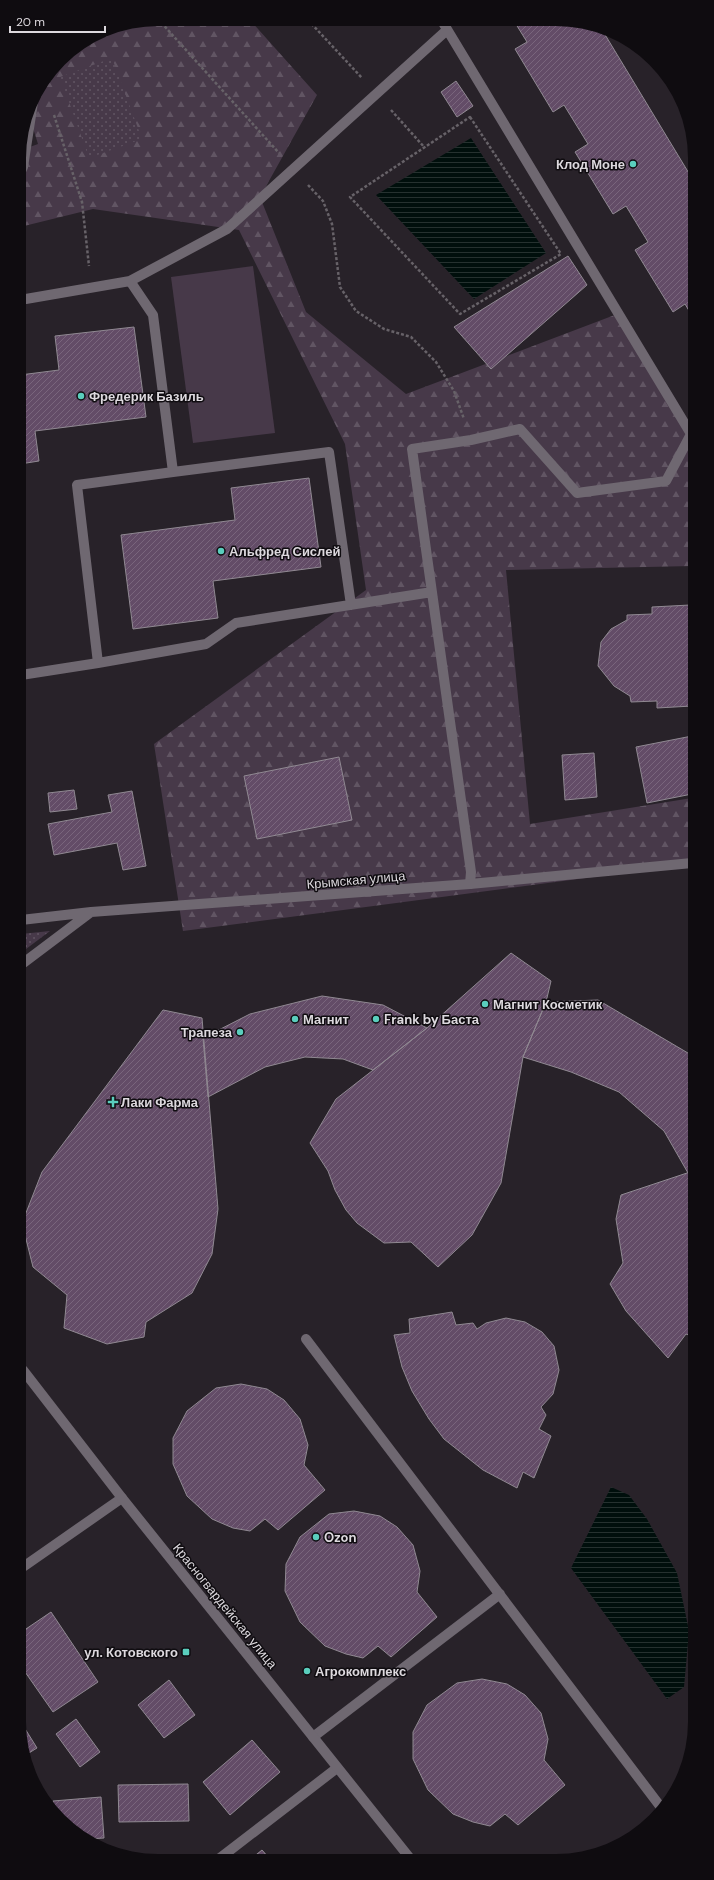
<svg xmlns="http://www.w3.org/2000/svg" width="714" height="1880" font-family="'DM Sans',sans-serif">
  <defs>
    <pattern id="forest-firs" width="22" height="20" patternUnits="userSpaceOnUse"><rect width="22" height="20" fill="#473949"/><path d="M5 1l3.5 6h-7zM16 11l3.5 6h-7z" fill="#615563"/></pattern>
    <pattern id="park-dots" width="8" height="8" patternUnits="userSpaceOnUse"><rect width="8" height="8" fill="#473949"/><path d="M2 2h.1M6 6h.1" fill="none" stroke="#615563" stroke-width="1.8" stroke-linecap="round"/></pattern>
    <pattern id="water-rules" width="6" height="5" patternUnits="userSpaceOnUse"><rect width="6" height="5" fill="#000f0c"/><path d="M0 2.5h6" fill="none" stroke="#25312f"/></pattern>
    <pattern id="building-hatch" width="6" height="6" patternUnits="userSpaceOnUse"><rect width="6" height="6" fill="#634c67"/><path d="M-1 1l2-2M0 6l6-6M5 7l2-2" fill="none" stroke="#79657c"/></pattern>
  </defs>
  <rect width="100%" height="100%" fill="#282229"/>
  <path fill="#473949" d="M253,266L275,433L193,443L171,277Z"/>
  <path fill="url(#forest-firs)" d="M158,19L250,20L317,95L260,197L306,312L406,394L620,313L691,426L692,566L506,570L530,824L692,798V864L183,931L154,744L366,590L345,444L239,230L93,209L20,227L19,151L38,144L29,115L33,97L66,54L105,30Z"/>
  <path fill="url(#park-dots)" d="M112,58L142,139L89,158L60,77Z
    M50,931L22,952L21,934Z"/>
  <path fill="url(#water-rules)" d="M471,138L546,253L474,299L376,195Z
    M611,1487L629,1495L647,1519L677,1573L689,1631L684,1687L667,1699L571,1568Z"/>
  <path fill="url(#building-hatch)" stroke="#908992" d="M514,21L583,22L601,28L690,175L691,314L685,304L673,312L635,250L648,242L626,206L613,214L575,152L588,144L564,105L553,112L515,49L527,42Z
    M456,81L473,106L457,117L441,92Z
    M568,256L587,285L491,369L454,327Z
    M134,327L146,417L35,431L39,461L20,464V375L59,370L55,336Z
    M309,478L321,567L213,581L218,618L133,629L121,535L235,520L231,488Z
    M690,605V612H692V706L657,708V701L631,702L630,696L614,686L598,666L601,642L611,629L627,620V615L652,614V607Z
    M692,736V794L647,803L636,747Z
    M594,753L597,797L565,800L562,755Z
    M339,757L352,820L257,839L244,776Z
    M74,790L77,809L50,812L48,793Z
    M132,791L146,866L123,870L117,843L54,855L48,824L112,812L108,795Z
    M511,953L551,981L546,1002L523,1057L501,1183L472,1235L438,1267L411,1242L384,1243L357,1223L346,1210L335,1190L328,1171L310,1143L336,1099L427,1028Z
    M322,996L383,1005L427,1028L373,1070L343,1059L305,1057L265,1067L208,1097L203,1038L250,1014Z
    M598,1000L693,1056V1171L688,1173L664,1131L619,1092L571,1072L523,1057L546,1002Z
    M163,1010L202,1018L218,1209L212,1254L192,1293L146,1322L144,1337L107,1344L64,1328L67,1295L33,1267L22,1223L42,1172Z
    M693,1171L694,1337L686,1334L668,1358L626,1311L610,1284L623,1263L616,1219L621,1195Z
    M452,1312L456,1325L473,1323L477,1329L486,1323L506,1318L525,1322L542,1332L554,1346L559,1370L553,1394L541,1407L546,1415L539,1429L551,1436L534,1478L523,1472L517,1488L483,1470L444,1439L429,1419L412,1391L402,1367L394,1335L410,1333L409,1319Z
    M241,1384L267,1389L284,1400L300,1419L308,1445L304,1465L325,1490L278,1530L265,1519L250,1531L233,1528L212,1519L187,1496L173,1464V1438L187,1411L216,1388Z
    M354,1511L380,1516L397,1527L413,1545L420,1571L417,1592L437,1617L391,1657L378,1646L363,1658L346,1654L325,1646L300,1622L285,1591L286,1564L300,1537L329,1514Z
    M51,1612L98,1682L53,1712L23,1669V1631Z
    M482,1679L507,1684L525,1695L541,1713L548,1739L544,1760L565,1785L518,1825L505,1814L490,1826L473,1822L453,1814L428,1790L413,1759V1732L427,1705L457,1683Z
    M169,1680L195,1715L164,1738L138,1705Z
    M76,1719L100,1752L80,1767L56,1734Z
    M24,1727L37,1748L24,1756Z
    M252,1740L280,1772L230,1815L203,1782Z
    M188,1784L189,1821L119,1822L118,1785Z
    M101,1797L104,1838L87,1839L67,1826V1822L60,1820L54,1809L53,1801Z
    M262,1850L269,1858H252Z"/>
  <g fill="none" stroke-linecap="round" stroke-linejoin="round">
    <path stroke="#676268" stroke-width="2.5" stroke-dasharray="3 2" stroke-linecap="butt" d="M158,19L279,153
      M308,20L362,78
      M50,81V74
      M391,110L425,148
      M54,115L82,202L89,266
      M470,117L561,254L460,314L350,197Z
      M308,185L323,201L332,224L340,287L356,311L384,329L411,337L436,362L454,391L464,419"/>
    <path stroke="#6f6871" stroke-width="10" d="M442,21L691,434L666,481L577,493L520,429L471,440L412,449L471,872L470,884
      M19,175L23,167L34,96
      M130,281L153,315L173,472L329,452L351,605
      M20,300L130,281L227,229L447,30
      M98,663L77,485L173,472
      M21,675L98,663L206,644L236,623L432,592
      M306,1339L663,1810
      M313,1737L500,1594"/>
    <path stroke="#6f6871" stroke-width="10" d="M21,920L91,912L470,884L692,863
      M22,964L91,912
      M23,1567L122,1498
      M220,1858L337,1768"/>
    <path stroke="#6f6871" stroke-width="10" d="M23,1370L122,1498L409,1857"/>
  </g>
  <g fill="#5acebd" stroke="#0f0c10" stroke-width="1.5">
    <circle cx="633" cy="164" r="4"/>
    <circle cx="81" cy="396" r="4"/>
    <circle cx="221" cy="551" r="4"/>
    <circle cx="485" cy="1004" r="4"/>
    <circle cx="295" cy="1019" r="4"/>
    <circle cx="376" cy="1019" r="4"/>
    <circle cx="240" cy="1032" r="4"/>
    <path d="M111 1096h4v4h4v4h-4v4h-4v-4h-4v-4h4z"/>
    <circle cx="316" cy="1537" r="4"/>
    <rect x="182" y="1648" width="8" height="8" rx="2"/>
    <circle cx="307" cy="1671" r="4"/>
  </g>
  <g text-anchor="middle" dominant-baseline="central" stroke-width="3" stroke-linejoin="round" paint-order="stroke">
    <g font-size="13" font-weight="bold" fill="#ddd9de" stroke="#0f0c10" text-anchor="start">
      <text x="625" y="164" text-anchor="end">Клод Моне</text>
      <text x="89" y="396">Фредерик Базиль</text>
      <text x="229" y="551">Альфред Сислей</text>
      <text x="493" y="1004">Магнит Косметик</text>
      <text x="303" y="1019">Магнит</text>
      <text x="384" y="1019">Frank by Баста</text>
      <text x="232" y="1032" text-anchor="end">Трапеза</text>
      <text x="121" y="1102">Лаки Фарма</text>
      <text x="324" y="1537">Ozon</text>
      <text x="178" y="1652" text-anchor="end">ул. Котовского</text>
      <text x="315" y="1671">Агрокомплекс</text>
    </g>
    <g font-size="13" fill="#ddd9de" stroke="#0f0c10">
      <text transform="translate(356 880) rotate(-5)">Крымская улица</text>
      <text transform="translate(225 1606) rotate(51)">Красногвардейская улица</text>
    </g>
  </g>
  <path d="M0 0H714V1880H0ZM158 26H556A132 132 0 0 1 688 158V1722A132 132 0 0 1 556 1854H158A132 132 0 0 1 26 1722V158A132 132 0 0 1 158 26Z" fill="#0f0c10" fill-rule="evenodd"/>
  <path d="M10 26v6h95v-6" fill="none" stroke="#ddd9de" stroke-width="2"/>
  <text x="16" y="26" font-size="12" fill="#ddd9de" stroke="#0f0c10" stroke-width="3" paint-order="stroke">20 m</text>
</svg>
